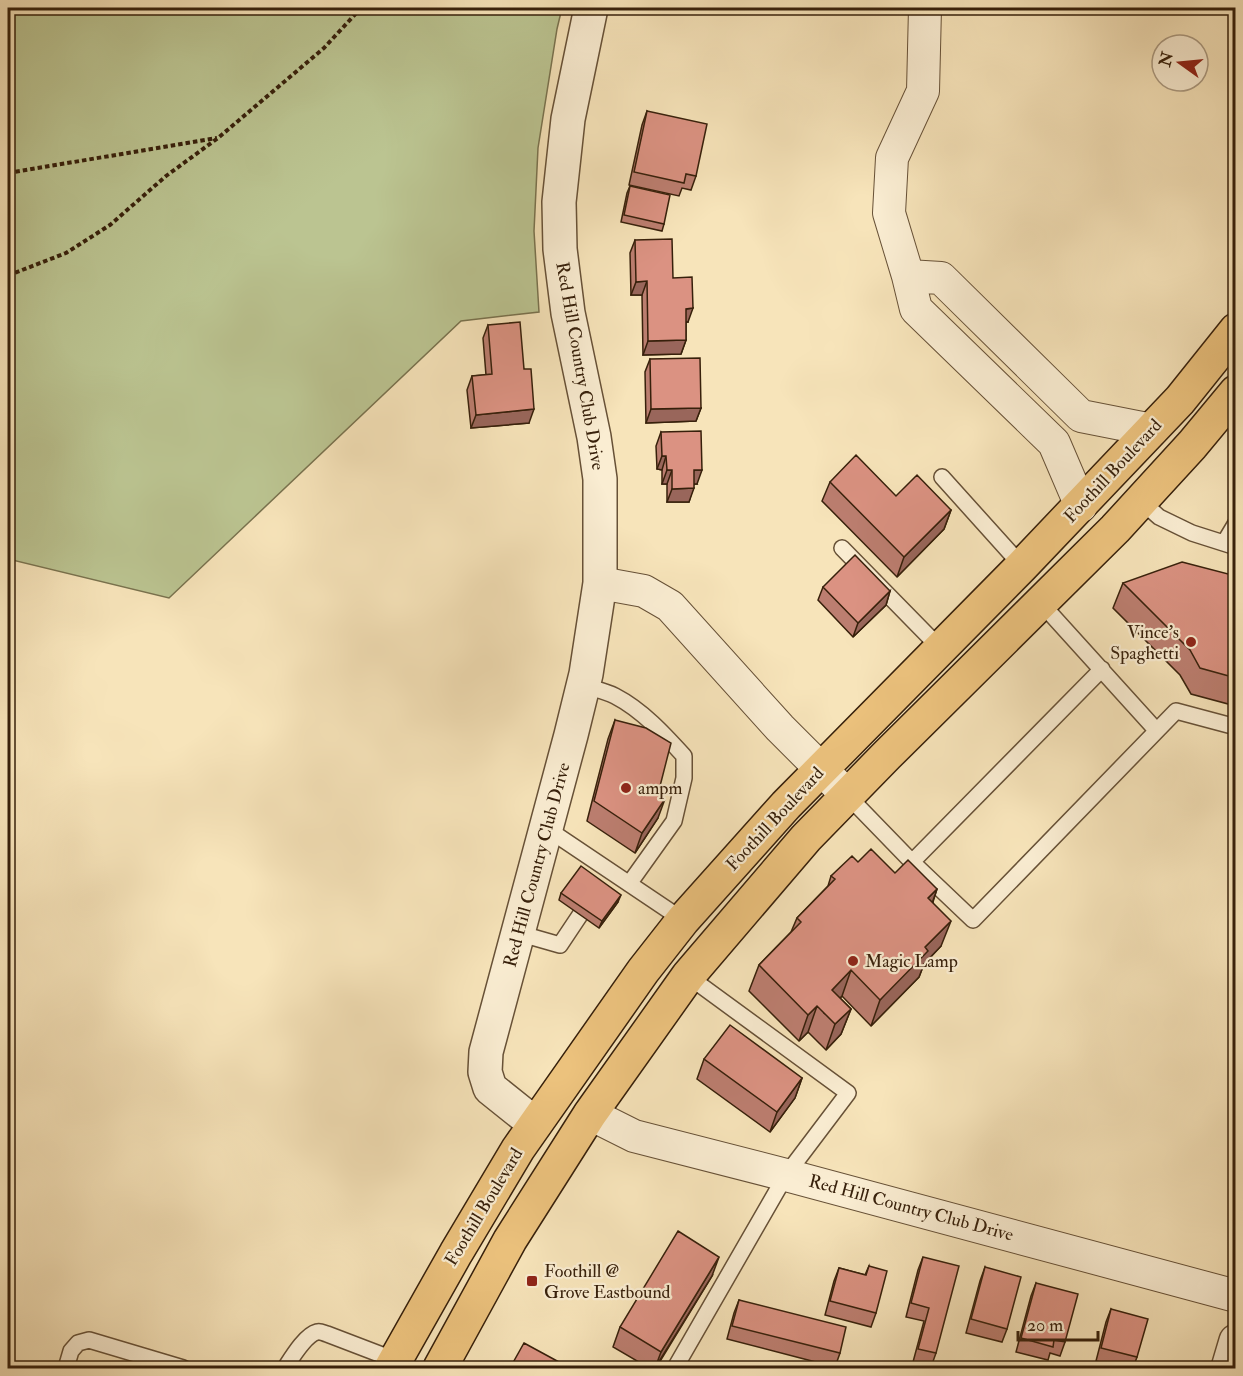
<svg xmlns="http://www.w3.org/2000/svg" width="1243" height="1376" font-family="'IM FELL Double Pica',serif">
  <rect width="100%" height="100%" fill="#f7e4ba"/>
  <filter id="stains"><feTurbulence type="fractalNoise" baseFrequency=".00333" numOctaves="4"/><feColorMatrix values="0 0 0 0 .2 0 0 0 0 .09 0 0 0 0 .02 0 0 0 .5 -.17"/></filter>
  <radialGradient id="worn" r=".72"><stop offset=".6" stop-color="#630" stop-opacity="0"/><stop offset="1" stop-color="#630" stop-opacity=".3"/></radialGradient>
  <path fill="#bbc491" stroke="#79724e" stroke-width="1.5" d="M8,8H562L557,29L538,148L534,231L539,312L461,321L169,598L8,559Z"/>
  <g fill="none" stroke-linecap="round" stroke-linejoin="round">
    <defs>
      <path id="service" d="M942,477L1022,566
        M1141,501L1159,517L1192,533L1236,547
        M1224,543L1236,523
        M842,548L941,649
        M1041,603L1156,730
        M583,685C594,689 605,691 615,696C642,710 664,734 684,756V778L674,821L629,884
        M847,795L912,862L973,920L1176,711L1236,727
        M546,828L683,920
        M912,862L1102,669
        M518,933L560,945L580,915
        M66,1368L71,1351L78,1343L89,1340L183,1368
        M285,1368C291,1359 305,1335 317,1332C321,1331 323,1333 327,1334L395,1360
        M675,1368L786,1175L848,1093L688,976"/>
      <path id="minor" d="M925,8L923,91L892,158L889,213L908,276L916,309L1054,443L1081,506
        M908,276L941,278L1081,416L1152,430
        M600,583L644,591L670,606L780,728L847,795
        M590,1114L634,1136L786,1175L1236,1296"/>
      <path id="tertiary" d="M535,1124L490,1088L485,1072L486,1052L571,735L586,674L600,583V479L594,437L568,313L560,249L559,202L568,119L591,8
        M1228,1368L1236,1341"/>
      <path id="primary" d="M391,1368L456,1253L518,1149L643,971L683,920L786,805L1022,566L1180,400L1236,330
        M440,1368L510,1240L590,1114L688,976L806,838L887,755L1115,529L1192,445L1236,392"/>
    </defs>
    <use href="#service" stroke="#675137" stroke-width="18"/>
    <use href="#minor" stroke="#675137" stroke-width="34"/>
    <use href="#tertiary" stroke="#675137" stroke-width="36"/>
    <use href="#primary" stroke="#37200b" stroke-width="36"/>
    <path stroke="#37200b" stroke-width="4" stroke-dasharray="4.5 3" stroke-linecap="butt" d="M8,173L217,138
      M8,275L17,272L66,253L110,225L166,176L218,138L324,48L361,8"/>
    <use href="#service" stroke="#faedd2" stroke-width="15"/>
    <use href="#minor" stroke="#faedd2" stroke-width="32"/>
    <use href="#tertiary" stroke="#faedd2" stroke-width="33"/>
    <use href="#primary" stroke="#ecc27d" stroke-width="33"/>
  </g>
  <path fill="#bc7e70" stroke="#37200b" stroke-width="1.5" d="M647,111L696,176L691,190L682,188L679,196L629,185L642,125Z
    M630,186L664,224L662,231L621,222L627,193Z
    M635,240L673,278L688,322H686V340L681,354L643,355L642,295H631L630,253Z
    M488,325L524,369L529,423L471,428L467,390L472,376L486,375L483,338Z
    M650,359L701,408L696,421L646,423L645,372Z
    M661,432L697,484H694L689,502H667V484H662V470L657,469L656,446Z
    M830,482L896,496L951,510L944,529L897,577L822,501Z
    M1236,576V696L1232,705L1191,694L1180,675L1113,608L1123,583Z
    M823,587L890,591L886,605L853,637L818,600Z
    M615,720L658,818L635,853L587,821L608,739Z
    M858,862L895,873L937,889L933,902L941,946L924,964L919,977L871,1026L842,996L840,998L851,1009L841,1034L826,1050L808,1032L799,1041L749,991L759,965L791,932L797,918L828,886L831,876Z
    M561,893L618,902L599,928L559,900Z
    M704,1059L802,1078L795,1098L770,1132L697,1079Z
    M923,1257L936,1353L931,1367L913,1362L924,1321L906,1317L918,1270Z
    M869,1266L876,1313L871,1327L825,1315L834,1281L839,1268L865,1275Z
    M985,1267L1007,1329L1002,1342L966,1333L980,1281Z
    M712,1276L656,1368H649L613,1347L620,1327Z
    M1036,1283L1065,1342L1060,1356L1050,1353L1048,1360L1016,1352L1031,1296Z
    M739,1300L840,1353L835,1367L727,1339L734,1313Z
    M1111,1309L1137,1357L1133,1368H1124L1096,1361L1106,1322Z"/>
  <path fill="#99665b" stroke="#37200b" stroke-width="1.5" d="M647,281L642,295H631L636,282Z
    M693,308L688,322H681L686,309Z
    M686,340L681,354L643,355L648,341Z
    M701,408L696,421L646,423L651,409Z
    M534,409L529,423L471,428L476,415Z
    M662,456H666L662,470L657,469Z
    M667,470H672L667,484H662Z
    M694,470H702L697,484H689Z
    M694,488L689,502H667L672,489Z
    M951,510L944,529L897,577L904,557Z
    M890,591L886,605L853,637L858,623Z
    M665,799L658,818L635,853L642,833Z
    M937,889L928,915V898Z
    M621,895L618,902L599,928L602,921Z
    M951,921L941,946L924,964L919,977L871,1026L880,1000L925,947Z
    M851,970L842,996L824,1014L832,990Z
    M817,1006L808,1032L799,1041L808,1015Z
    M851,1009L841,1034L826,1050L835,1024Z
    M802,1078L795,1098L770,1132L777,1112Z
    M719,1257L712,1276L655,1368L661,1352Z"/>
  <path fill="#db9282" stroke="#37200b" stroke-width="1.5" d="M647,111L707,124L696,176L686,174L684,183L634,172Z
    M630,186L670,195L664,224L624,215Z
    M672,239L673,278L692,277L693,308L686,309V340L648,341L647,281L636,282L635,240Z
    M520,322L524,369H531L534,409L476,415L472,376L492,374L488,325Z
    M700,358L701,408L651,409L650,359Z
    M701,431L702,470H694V488L672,489V470H667L666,456H662L661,432Z
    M856,455L896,496L917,475L951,510L904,557L830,482Z
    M855,555L890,591L858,623L823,587Z
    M1182,562L1236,576V678L1200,668L1190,650L1123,583Z
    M615,720L646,728L671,743L658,794L665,799L642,833L594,801Z
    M871,849L895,873L908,860L937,889L928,898L951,921L925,947L928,951L880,1000L851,970L832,990L851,1009L835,1024L817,1006L808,1015L759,965L801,922L797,918L835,879L831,876L852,856L858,862Z
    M581,866L621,895L602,921L561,893Z
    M730,1025L802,1078L777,1112L704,1059Z
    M678,1231L719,1257L661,1352L620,1327Z
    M923,1257L959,1266L936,1353L918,1349L929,1308L911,1303Z
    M869,1266L887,1271L876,1313L830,1301L839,1268L866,1275Z
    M985,1267L1021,1277L1007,1329L971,1319Z
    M1036,1283L1078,1294L1065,1342L1054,1340L1053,1347L1021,1338Z
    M739,1300L846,1327L840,1353L732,1326Z
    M1111,1309L1148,1319L1137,1357L1101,1348Z
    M524,1343L570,1368H510Z"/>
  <g fill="#8f2418" stroke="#faedd2" stroke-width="2">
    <circle cx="1191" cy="642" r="6"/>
    <circle cx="626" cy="788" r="6"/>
    <circle cx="853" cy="961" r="6"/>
    <rect x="526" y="1275" width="12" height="12" rx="3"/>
  </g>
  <g text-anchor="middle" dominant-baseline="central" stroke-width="4.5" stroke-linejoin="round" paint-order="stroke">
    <g font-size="18" fill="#37200b" stroke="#faedd2">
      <text transform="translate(580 366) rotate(80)">Red Hill Country Club Drive</text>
      <text transform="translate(1113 471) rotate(-47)">Foothill Boulevard</text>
      <text transform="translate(775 819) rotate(-47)">Foothill Boulevard</text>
      <text transform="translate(537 865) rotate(-75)">Red Hill Country Club Drive</text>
      <text transform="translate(484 1207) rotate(-59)">Foothill Boulevard</text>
      <text transform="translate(911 1208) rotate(15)">Red Hill Country Club Drive</text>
    </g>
    <g font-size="18" fill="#37200b" stroke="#faedd2" text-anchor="start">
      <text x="1179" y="632" text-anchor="end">Vince's<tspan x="1179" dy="21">Spaghetti</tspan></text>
      <text x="638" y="788">ampm</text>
      <text x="865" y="961">Magic Lamp</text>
      <text x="544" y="1271">Foothill @<tspan x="544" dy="21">Grove Eastbound</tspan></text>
    </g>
  </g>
  <rect width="1243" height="1376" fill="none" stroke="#f7e4ba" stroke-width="30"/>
  <rect x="9" y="9" width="1225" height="1358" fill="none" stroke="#37200b" stroke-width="3"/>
  <rect x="15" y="15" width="1213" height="1346" fill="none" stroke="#37200b" stroke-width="1.5"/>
  <g transform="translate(1180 63) rotate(285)"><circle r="28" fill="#faedd2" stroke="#ac9b82" stroke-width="1.5"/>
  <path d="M0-4.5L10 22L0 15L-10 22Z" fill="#8f2418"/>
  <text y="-9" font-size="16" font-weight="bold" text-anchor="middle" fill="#37200b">N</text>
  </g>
  <path d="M1018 1331v9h80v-9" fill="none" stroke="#37200b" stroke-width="3"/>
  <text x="1027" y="1331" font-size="18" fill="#37200b" stroke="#faedd2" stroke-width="4.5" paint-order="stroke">20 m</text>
  <rect width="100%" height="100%" filter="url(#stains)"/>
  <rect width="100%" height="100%" fill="url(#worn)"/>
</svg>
